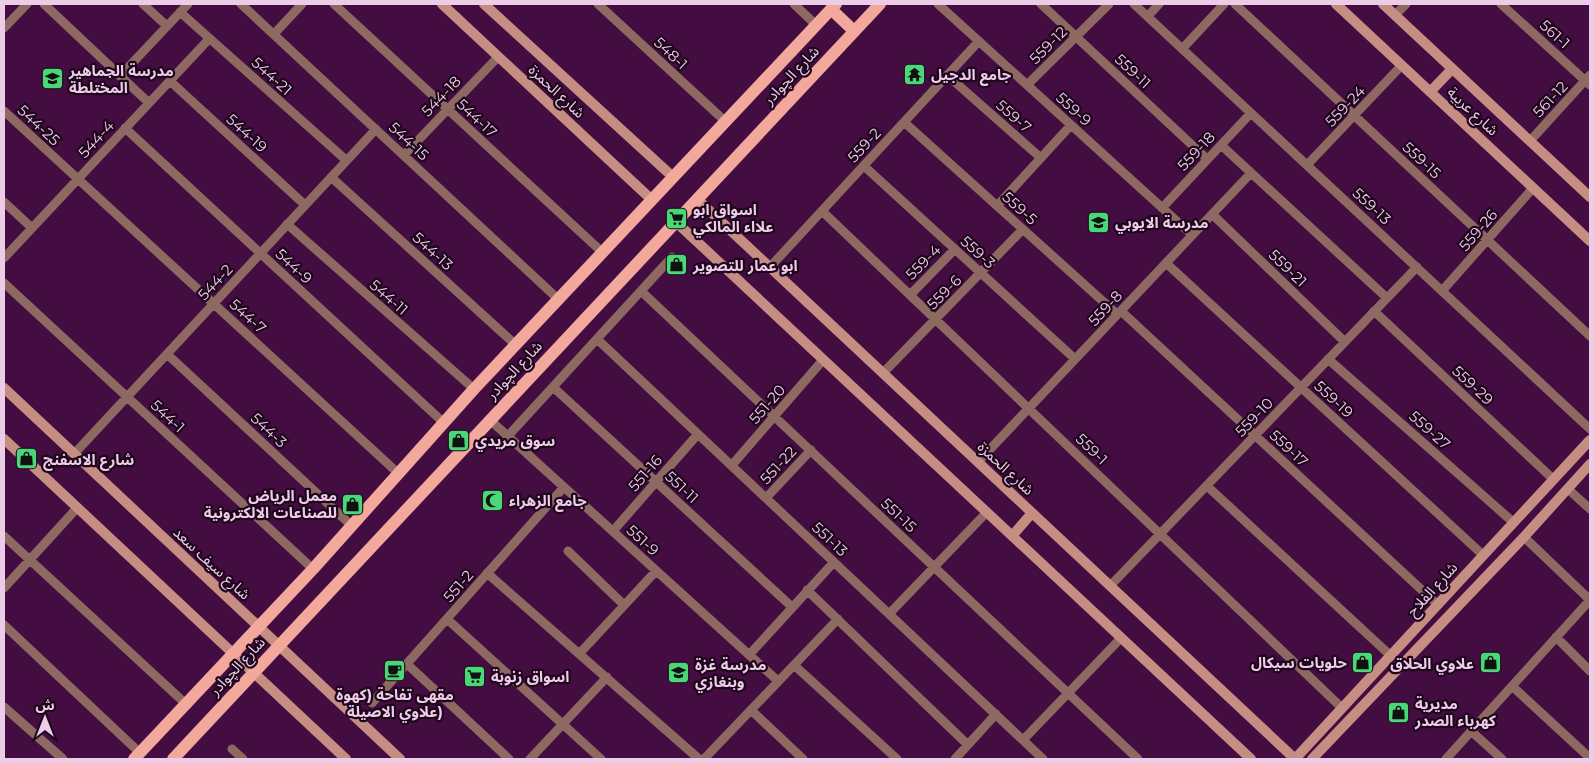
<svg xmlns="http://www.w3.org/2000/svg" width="1594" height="763" font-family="Montserrat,'Noto Sans Arabic',sans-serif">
  <rect width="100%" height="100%" fill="#440d41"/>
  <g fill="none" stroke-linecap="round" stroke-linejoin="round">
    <path stroke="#8d6962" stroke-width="9" d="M44,4L149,103
      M143,4L167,26
      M241,4L558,299
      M334,4L602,252
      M598,4L726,122
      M794,4L816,25
      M938,4L1192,235
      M1041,4L1207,159
      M1134,4L1590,429
      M1235,4L1590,336
      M1501,4L1590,85
      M180,12L346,160
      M1395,15L1406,4
      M1148,16L1159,4
      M4,28L27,4
      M274,34L302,4
      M1182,49L1224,4
      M947,75L1041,158
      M120,76L188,4
      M170,81L305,205
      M1027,85L1109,4
      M4,111L399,474
      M904,122L1117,314
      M125,128L444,423
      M1530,141L1590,75
      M1221,145L1387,298
      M404,155L498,57
      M1307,165L1402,65
      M864,166L1075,359
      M331,177L516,345
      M4,202L32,228
      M997,206L1071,125
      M1162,208L1251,113
      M822,211L1342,708
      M1212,214L1345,342
      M287,224L474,389
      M4,258L209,39
      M1166,263L1483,555
      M770,267L979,41
      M4,283L313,569
      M641,291L1138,759
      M1442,291L1533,188
      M910,295L955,249
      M1121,311L1438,605
      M1374,311L1553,479
      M597,339L1043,759
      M167,354L352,526
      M1328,359L1513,522
      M883,373L1023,229
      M553,387L792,607
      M490,420L778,681
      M508,436L672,257
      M74,454L376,129
      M978,462L1251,173
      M732,465L823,360
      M1207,486L1391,656
      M1568,489L1590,509
      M766,498L811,450
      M613,531L698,434
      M4,536L187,705
      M1524,537L1590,600
      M568,551L624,605
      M487,573L699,759
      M1110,586L1417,267
      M4,588L77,508
      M807,590L968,745
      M889,614L987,512
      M447,619L601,759
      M4,625L140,753
      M1556,637L1590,671
      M580,653L656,571
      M749,655L834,562
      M407,664L509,759
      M794,665L897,759
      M1512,686L1590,758
      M372,703L564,487
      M4,707L63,759
      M751,710L803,759
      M1471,731L1502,759
      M1023,740L1121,638
      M232,749L243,759
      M530,759L607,677
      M704,759L838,619
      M955,759L996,714
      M1446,759L1590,600"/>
    <path stroke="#c68d82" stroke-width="10" d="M442,4L652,200
      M484,4L673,177
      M1336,4L1590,241
      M1383,4L1590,197
      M1430,92L1452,69
      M697,199L1295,759
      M676,222L1251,759
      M4,388L400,759
      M4,439L346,759
      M1012,536L1032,513
      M1295,759L1590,440
      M1312,759L1524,537L1590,464"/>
    <path stroke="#f2a89b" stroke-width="12" d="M831,9L854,31
      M134,759L313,569L474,389L836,4
      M173,759L880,4"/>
  </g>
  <defs>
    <symbol id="temple-square" viewBox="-11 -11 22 22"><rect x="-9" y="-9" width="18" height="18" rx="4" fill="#4ad777" stroke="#1e071c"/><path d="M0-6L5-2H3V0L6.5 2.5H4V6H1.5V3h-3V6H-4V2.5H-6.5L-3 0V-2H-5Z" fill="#111"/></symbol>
    <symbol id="school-square" viewBox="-11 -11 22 22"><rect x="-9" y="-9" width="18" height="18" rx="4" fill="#4ad777" stroke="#1e071c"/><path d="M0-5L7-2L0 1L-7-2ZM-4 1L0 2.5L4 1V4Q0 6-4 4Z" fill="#111"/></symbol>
    <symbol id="supermarket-square" viewBox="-11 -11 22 22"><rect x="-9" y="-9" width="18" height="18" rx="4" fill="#4ad777" stroke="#1e071c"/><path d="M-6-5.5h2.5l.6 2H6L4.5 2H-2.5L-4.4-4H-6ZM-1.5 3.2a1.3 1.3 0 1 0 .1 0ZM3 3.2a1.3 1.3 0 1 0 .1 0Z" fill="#111"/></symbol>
    <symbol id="shop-square" viewBox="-11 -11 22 22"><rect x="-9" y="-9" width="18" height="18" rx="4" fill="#4ad777" stroke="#1e071c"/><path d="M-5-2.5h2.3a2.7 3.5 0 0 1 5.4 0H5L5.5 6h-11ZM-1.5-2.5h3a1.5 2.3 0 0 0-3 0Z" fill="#111"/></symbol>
    <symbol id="mosque-square" viewBox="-11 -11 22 22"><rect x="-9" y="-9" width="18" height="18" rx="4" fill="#4ad777" stroke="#1e071c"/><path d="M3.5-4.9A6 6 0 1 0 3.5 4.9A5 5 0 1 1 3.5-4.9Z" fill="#111"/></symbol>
    <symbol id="cafe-square" viewBox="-11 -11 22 22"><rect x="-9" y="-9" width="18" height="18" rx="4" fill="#4ad777" stroke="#1e071c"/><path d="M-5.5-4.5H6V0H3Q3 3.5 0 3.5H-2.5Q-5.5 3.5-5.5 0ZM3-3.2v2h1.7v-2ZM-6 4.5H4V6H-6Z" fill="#111"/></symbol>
  </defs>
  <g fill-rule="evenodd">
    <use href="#temple-square" x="902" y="62" width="25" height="25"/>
    <use href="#school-square" x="40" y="66" width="25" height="25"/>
    <use href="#supermarket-square" x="664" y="206" width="25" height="25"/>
    <use href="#school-square" x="1086" y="210" width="25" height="25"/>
    <use href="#shop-square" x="664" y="252" width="25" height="25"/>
    <use href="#shop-square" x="446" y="428" width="25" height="25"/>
    <use href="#shop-square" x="14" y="446" width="25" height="25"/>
    <use href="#mosque-square" x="480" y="488" width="25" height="25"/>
    <use href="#shop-square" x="340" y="492" width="25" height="25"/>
    <use href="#shop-square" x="1350" y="650" width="25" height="25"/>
    <use href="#shop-square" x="1478" y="650" width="25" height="25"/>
    <use href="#cafe-square" x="382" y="658" width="25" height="25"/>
    <use href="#school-square" x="666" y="660" width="25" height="25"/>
    <use href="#supermarket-square" x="462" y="664" width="25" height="25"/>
    <use href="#shop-square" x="1386" y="700" width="25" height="25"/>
  </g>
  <g text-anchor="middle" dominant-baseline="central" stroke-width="4.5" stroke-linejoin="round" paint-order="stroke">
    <g font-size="15" fill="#edcce8" stroke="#1e071c">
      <text transform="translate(1555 34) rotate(42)">561-1</text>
      <text transform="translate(1048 45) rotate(-45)">559-12</text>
      <text transform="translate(671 53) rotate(43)">548-1</text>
      <text transform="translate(1133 71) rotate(43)">559-11</text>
      <text transform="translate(791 75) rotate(-47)">شارع الچوادر</text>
      <text transform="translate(272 76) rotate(42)">544-21</text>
      <text transform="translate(557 91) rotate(43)">شارع الحمزة</text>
      <text transform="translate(441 96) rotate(-46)">544-18</text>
      <text transform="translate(1550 99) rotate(-47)">561-12</text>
      <text transform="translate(1345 106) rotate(-46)">559-24</text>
      <text transform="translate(1074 109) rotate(42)">559-9</text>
      <text transform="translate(1473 111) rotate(43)">شارع عربية</text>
      <text transform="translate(1014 116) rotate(41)">559-7</text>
      <text transform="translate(477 118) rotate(43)">544-17</text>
      <text transform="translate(39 125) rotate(43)">544-25</text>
      <text transform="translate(247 133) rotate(42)">544-19</text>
      <text transform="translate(96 139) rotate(-47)">544-4</text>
      <text transform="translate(409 141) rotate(43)">544-15</text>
      <text transform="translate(864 145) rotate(-47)">559-2</text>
      <text transform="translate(1196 151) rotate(-47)">559-18</text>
      <text transform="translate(1422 160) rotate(43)">559-15</text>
      <text transform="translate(1372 206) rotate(43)">559-13</text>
      <text transform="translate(1020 208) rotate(42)">559-5</text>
      <text transform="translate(1478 230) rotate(-49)">559-26</text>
      <text transform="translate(433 251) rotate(42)">544-13</text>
      <text transform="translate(978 252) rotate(42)">559-3</text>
      <text transform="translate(923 262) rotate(-45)">559-4</text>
      <text transform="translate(294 266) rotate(43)">544-9</text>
      <text transform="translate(1288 268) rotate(44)">559-21</text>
      <text transform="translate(215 282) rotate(-47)">544-2</text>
      <text transform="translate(944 292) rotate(-45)">559-6</text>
      <text transform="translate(389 297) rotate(41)">544-11</text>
      <text transform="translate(1105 308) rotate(-47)">559-8</text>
      <text transform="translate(248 316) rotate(42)">544-7</text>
      <text transform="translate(514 370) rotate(-47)">شارع الچوادر</text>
      <text transform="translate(1473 385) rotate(43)">559-29</text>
      <text transform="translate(1334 399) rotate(43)">559-19</text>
      <text transform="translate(767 404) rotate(-49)">551-20</text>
      <text transform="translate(168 416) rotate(43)">544-1</text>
      <text transform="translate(1254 417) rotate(-46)">559-10</text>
      <text transform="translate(269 430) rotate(43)">544-3</text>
      <text transform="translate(1430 430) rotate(42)">559-27</text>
      <text transform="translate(1289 448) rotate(43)">559-17</text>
      <text transform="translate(1092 449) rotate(44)">559-1</text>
      <text transform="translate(778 465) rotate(-47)">551-22</text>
      <text transform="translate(1006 468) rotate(43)">شارع الحمزة</text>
      <text transform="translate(645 473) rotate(-49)">551-16</text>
      <text transform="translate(682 487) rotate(43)">551-11</text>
      <text transform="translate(899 515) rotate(43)">551-15</text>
      <text transform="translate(830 539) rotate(43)">551-13</text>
      <text transform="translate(643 540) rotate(42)">551-9</text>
      <text transform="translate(212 563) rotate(43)">شارع سيف سعد</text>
      <text transform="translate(458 586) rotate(-49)">551-2</text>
      <text transform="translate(1432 589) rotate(-48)">شارع الفلاح</text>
      <text transform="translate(237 666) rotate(-47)">شارع الچوادر</text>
    </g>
    <g font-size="15" font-weight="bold" fill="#edcce8" stroke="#1e071c" text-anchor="start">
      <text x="69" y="70">مدرسة الجماهير<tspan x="69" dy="17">المختلطة</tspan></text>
      <text x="931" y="74">جامع الدجيل</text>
      <text x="693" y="209">اسواق ابو<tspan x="693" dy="17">علااء المالكي</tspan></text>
      <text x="1115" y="222">مدرسة الايوبي</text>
      <text x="693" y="265">ابو عمار للتصوير</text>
      <text x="475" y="440">سوق مريدي</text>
      <text x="43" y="459">شارع الاسفنج</text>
      <text x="337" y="495" text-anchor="end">معمل الرياض<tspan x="337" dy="17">للصناعات الالكترونية</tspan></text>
      <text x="509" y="500">جامع الزهراء</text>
      <text x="1347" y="662" text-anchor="end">حلويات سيكال</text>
      <text x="1474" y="663" text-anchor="end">علاوي الحلاق</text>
      <text x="695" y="664">مدرسة غزة<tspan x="695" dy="17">وبنغازي</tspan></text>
      <text x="491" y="676">اسواق زنوبة</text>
      <text x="395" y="694" text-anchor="middle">مقهى تفاحة (كهوة<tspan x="395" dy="17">علاوي الاصيلة)</tspan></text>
      <text x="1415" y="703">مديرية<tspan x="1415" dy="17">كهرباء الصدر</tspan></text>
    </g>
  </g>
  <rect width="1594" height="763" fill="none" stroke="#edcce8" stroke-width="10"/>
  <g transform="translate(45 718)" stroke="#1e071c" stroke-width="4" paint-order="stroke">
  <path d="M0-4L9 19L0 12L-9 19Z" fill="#edcce8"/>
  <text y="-8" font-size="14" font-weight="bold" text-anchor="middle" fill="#edcce8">ش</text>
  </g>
</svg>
